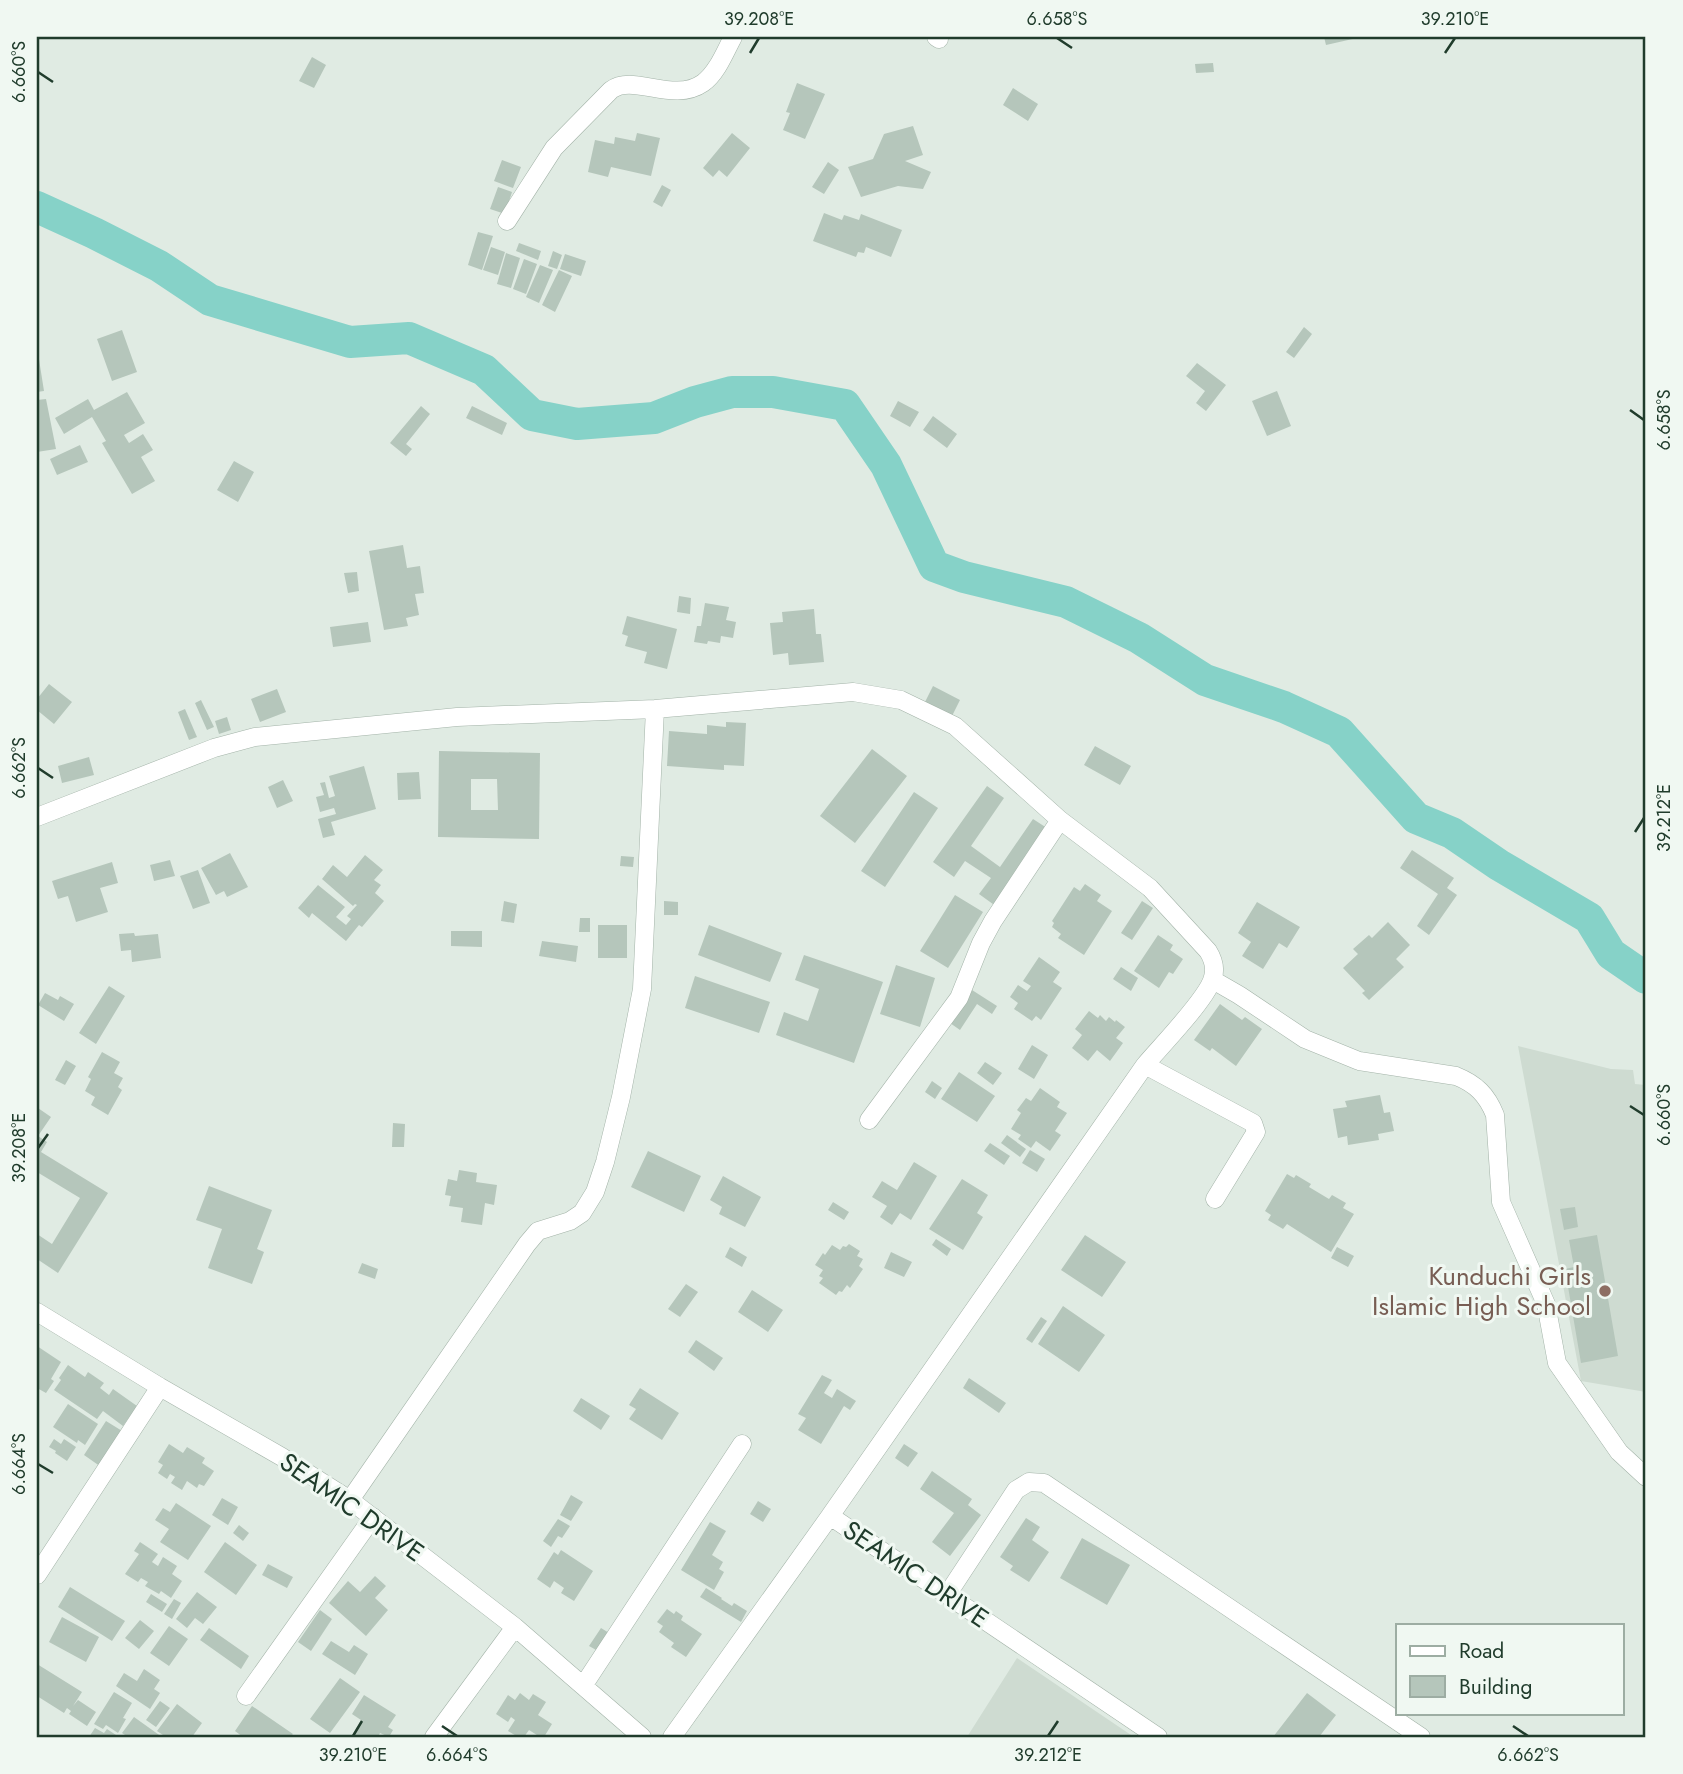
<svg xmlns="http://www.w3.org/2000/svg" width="1683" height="1774" font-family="Jost,sans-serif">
  <rect width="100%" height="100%" fill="#e0ebe3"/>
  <path fill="#cedbd1" d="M1518,1046L1611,1069L1633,1070L1635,1084L1646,1085V1392L1581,1381Z
    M1017,1658L1134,1737H967Z"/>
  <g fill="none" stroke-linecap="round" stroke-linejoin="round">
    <path stroke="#86d2c8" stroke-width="32" d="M37,207L94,233L159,266L210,300L350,342L409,338L484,370L532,415L577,424L654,418L695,402L732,392H773L845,405L886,465L934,566L964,577L1066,602L1139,638L1205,680L1284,707L1339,732L1416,818L1452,833L1499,865L1589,918L1611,954L1646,978"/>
  </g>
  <path fill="#b5c6bb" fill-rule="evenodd" d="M1324,37H1357V38L1326,45Z
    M312,57L326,65L314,88L299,81Z
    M1213,63L1214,72L1196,73L1195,64Z
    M797,83L825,94L805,139L783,130L790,113L786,112Z
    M1013,88L1038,104L1028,121L1003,105Z
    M913,126L923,155L905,161L931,172L923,189L898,186L861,197L848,167L873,159L884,134Z
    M637,133L660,138L651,176L611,167L608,177L588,172L595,140L614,144L615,137L635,141Z
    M732,133L750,148L727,177L719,170L713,177L703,168Z
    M502,160L521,167L513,188L494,181Z
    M828,162L839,170L824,194L812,187Z
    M662,185L671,190L662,207L653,202Z
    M498,187L512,192L505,214L490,209Z
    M824,213L842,220L844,215L859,220L861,214L902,230L891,257L866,247L864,253L858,252L856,257L813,241Z
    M478,232L493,236L482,270L468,265Z
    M519,243L541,251L538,260L516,251Z
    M491,247L505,252L498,275L483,270Z
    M553,251L562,255L557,269L548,266Z
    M506,253L520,258L511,288L497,284Z
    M565,254L586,261L581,276L560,269Z
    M524,259L537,264L526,294L513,289Z
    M540,265L553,270L539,303L526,297Z
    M559,270L572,276L555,312L542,305Z
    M1304,327L1312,334L1294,358L1286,352Z
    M122,330L137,372L112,381L97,339Z
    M37,353H38L44,391L37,392Z
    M1197,363L1226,385L1206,411L1196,403L1205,391L1186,376Z
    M1277,391L1291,426L1267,436L1252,401Z
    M127,392L145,423L124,435L129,443L143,434L153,450L141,457L155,481L132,494L102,443L106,441L92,417L64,434L55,418L88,399L94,410Z
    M46,399L56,449L37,452V400Z
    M898,401L919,412L910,427L890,416Z
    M421,406L430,414L406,444L412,449L406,456L390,443Z
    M472,406L507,423L502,435L466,418Z
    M933,416L957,434L947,448L923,430Z
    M80,445L88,462L57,475L50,459Z
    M234,461L254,472L238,502L217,490Z
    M403,545L407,568L420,566L424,593L415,594L419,615L406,618L408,626L384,630L369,551Z
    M357,572L359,591L348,593L344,573Z
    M679,596L691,598L690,614L677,612Z
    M705,603L729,607L726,620L736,622L733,638L721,636L720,643L708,641L707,644L694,642L697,626H701Z
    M814,609L816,634H821L824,662L789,665L788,653L773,655L770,623L783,622L782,612Z
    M627,616L677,629L667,669L644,663L647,652L625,646L628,636L622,634Z
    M368,622L371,642L333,647L330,627Z
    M49,684L72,702L54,724L37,710V699Z
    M933,686L960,700L952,716L925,702Z
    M277,689L286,712L260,722L251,699Z
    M201,700L214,727L207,730L195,703Z
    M185,709L197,737L189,740L178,712Z
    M227,717L231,730L219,734L215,721Z
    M726,722L746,723L744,766L724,765V770L667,766L669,731L707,734V725L726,727Z
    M1095,746L1131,766L1120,785L1084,765Z
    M872,749L907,776L855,843L820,816Z
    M439,751L540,753L539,839L438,837ZM471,779H497L498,810H471Z
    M89,757L94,775L62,783L58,766Z
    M364,766L376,809L331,822L335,835L323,838L318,819L336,814L334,808L320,812L316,797L324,795L320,783L325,782L329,798L335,796L329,776Z
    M419,772L421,799L398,800L397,773Z
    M283,780L293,801L277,808L268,787Z
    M987,786L1004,798L971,846L1000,867L1033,819L1050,830L997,907L979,894L991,878L965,861L954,877L933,862Z
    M914,792L938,808L885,887L861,871Z
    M1412,850L1454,878L1447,888L1457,895L1429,935L1417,926L1438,894L1400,868Z
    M230,853L248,887L227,897L224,891L216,895L201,868Z
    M365,855L383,870L374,880L381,885L375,893L384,901L362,927L359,925L346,941L312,913L309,918L298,908L318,885L345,907L336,917L346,925L351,919L347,916L357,905L355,904L353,906L322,879L333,865L347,877Z
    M621,856L634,857L633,867L620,866Z
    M170,860L175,876L154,881L150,865Z
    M112,862L118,883L100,888L108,912L76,922L68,896L58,899L52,881Z
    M198,870L210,903L193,909L180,876Z
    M1085,884L1101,895L1097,901L1112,911L1084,955L1058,938L1061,934L1052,927L1054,923L1052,921L1074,887L1080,891Z
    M955,895L983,912L948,968L920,951Z
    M504,901L517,904L514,923L501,921Z
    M664,901L678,902V915H664Z
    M1142,901L1153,908L1132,940L1121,933Z
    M1257,902L1300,927L1287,948L1279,943L1263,969L1242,956L1251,942L1238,933Z
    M580,918H590V932H579Z
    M1388,922L1410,945L1396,959L1404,967L1369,1000L1362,993L1365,991L1343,968L1358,954L1353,949L1369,935L1372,938Z
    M598,925H627V958H598Z
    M709,925L782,953L770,982L698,955Z
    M451,931H482V947L451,946Z
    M134,933L135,936L158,934L161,958L132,962L131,950L121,951L119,934Z
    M1158,935L1173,945L1170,950L1183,959L1173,974L1169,972L1159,988L1134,971Z
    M542,941L578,946L576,962L539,956Z
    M804,955L883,982L854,1063L776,1035L784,1012L808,1021L819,989L795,980Z
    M1039,957L1060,972L1053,982L1062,988L1041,1020L1036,1016L1032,1021L1014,1009L1018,1003L1010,997L1018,985L1027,991L1031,986L1023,981Z
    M896,965L935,978L920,1027L880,1014Z
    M1121,967L1138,978L1131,991L1113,979Z
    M695,976L770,1002L759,1033L685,1008Z
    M109,986L125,996L96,1044L79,1033Z
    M972,990L997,1006L992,1014L977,1004L960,1030L950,1023Z
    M45,993L58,1000L60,996L74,1004L64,1021L38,1005Z
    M1220,1004L1242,1020L1245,1017L1262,1029L1236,1066L1212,1048L1210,1051L1194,1040Z
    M1089,1011L1098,1018L1100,1015L1106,1021L1109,1017L1115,1022L1116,1020L1125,1027L1116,1038L1123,1043L1110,1061L1097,1050L1088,1061L1072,1048L1082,1035L1075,1029Z
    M1032,1045L1048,1055L1034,1079L1018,1069Z
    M102,1052L120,1062L114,1073L123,1078L118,1087L122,1090L108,1115L91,1105L95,1097L85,1091L91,1079L88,1077Z
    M66,1060L76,1066L65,1085L55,1080Z
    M985,1062L1002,1073L993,1085L977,1073Z
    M959,1072L995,1096L977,1122L941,1099Z
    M932,1081L942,1088L935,1099L925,1092Z
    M1040,1088L1060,1102L1057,1107L1067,1113L1055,1131L1061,1135L1050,1151L1036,1141L1031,1148L1018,1139L1021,1135L1011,1129L1021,1113L1017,1110L1026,1098L1031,1101Z
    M1380,1095L1384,1113L1390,1112L1394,1131L1378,1134L1379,1140L1348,1145L1347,1136L1338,1138L1333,1109L1347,1107L1345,1101Z
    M38,1108L51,1117L38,1136L47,1142L41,1152L108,1193L58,1273L37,1259V1234L52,1244L80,1198L37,1172Z
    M393,1123L405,1124L404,1147H392Z
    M1007,1135L1026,1149L1020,1157L1001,1143Z
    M990,1143L1010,1156L1004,1165L984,1151Z
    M1030,1150L1045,1159L1037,1172L1022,1163Z
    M648,1151L701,1176L684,1212L631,1187Z
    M914,1162L937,1176L911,1220L900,1213L892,1225L880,1217L887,1206L872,1197L882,1181L897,1190Z
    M459,1170L477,1173L476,1182L497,1185L494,1205L485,1203L482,1225L461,1222L463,1208L449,1206L451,1196L445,1195L448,1179L457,1181Z
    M1287,1174L1294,1178L1296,1175L1311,1184L1309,1187L1329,1199L1332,1195L1346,1203L1343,1208L1354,1214L1331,1252L1287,1224L1283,1229L1268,1220L1271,1215L1265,1211Z
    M723,1176L761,1197L745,1227L719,1214L722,1207L710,1200Z
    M962,1179L988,1195L977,1213L983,1217L963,1250L929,1229Z
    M209,1186L272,1210L257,1249L264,1252L252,1284L208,1268L222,1229L196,1220Z
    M833,1202L849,1212L844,1220L828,1210Z
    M1575,1207L1578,1227L1564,1230L1560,1209Z
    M1085,1235L1126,1262L1102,1297L1061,1270Z
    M1597,1235L1618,1356L1581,1363L1565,1269L1574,1267L1569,1240Z
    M936,1239L951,1249L947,1256L932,1245Z
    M849,1244L860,1251L857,1256L863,1259L859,1266L863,1269L850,1288L847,1285L842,1292L839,1291L836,1295L819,1283L823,1278L819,1276L823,1270L815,1265L823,1253L825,1255L832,1245L840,1250L843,1246L846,1247Z
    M730,1247L747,1257L742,1267L725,1257Z
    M1337,1247L1354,1256L1348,1267L1331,1258Z
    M891,1252L912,1262L904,1277L884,1268Z
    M362,1263L378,1269L375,1279L358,1273Z
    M686,1284L698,1292L680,1317L668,1309Z
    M752,1290L783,1310L768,1332L738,1312Z
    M1063,1306L1105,1335L1079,1372L1038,1344Z
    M1041,1317L1047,1321L1032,1343L1026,1339Z
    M696,1340L723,1358L714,1371L688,1352Z
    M37,1346L61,1362L51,1379L54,1381L46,1393L37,1388Z
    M68,1365L85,1377L88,1372L104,1383L100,1388L109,1395L113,1389L137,1406L123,1426L103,1411L97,1419L54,1390L61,1380L59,1378Z
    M822,1375L832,1380L824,1393L832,1398L837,1389L856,1401L850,1410L844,1406L821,1444L798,1430L806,1418L798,1414Z
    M969,1378L1006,1403L999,1413L963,1388Z
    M640,1388L679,1413L662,1440L629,1419L636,1409L629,1405Z
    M581,1398L610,1416L601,1430L573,1411Z
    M68,1404L98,1424L85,1445L78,1440L77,1443L53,1427Z
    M106,1421L127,1434L104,1469L84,1455Z
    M54,1439L61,1444L64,1439L76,1447L67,1461L55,1453L56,1451L49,1447Z
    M169,1444L183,1453L187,1447L205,1458L202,1463L214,1471L204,1486L199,1484L197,1488L187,1481L182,1490L171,1483L175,1477L170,1474L167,1479L158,1473L163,1465L158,1462Z
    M904,1444L918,1453L908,1467L895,1458Z
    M932,1471L972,1499L968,1505L981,1515L950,1556L932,1542L954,1513L920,1489Z
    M571,1495L583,1502L571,1521L560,1515Z
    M222,1498L238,1507L228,1525L212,1515Z
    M758,1501L771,1509L763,1522L750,1514Z
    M176,1503L211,1526L188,1560L160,1542L169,1529L155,1520L163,1508L170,1512Z
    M1026,1518L1040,1527L1032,1540L1049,1552L1029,1582L1010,1570L1013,1566L1000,1557Z
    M558,1519L570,1526L562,1538L558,1536L551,1547L543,1541Z
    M710,1522L726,1531L712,1555L723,1562L719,1569L724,1572L714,1590L681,1570Z
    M239,1525L249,1533L243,1541L233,1533Z
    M1082,1538L1130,1565L1107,1605L1060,1578Z
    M140,1542L158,1554L152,1562L158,1566L163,1557L177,1566L172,1574L182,1581L171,1598L161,1591L159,1594L145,1586L148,1582L141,1578L138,1582L125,1574L139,1554L134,1551Z
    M225,1542L257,1565L236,1595L204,1572Z
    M561,1550L593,1571L574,1601L561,1593L564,1588L554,1581L550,1588L537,1579L554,1552L558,1555Z
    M268,1564L293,1577L287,1588L262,1575Z
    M375,1576L386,1586L375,1598L388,1610L366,1636L329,1603L348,1581L360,1592Z
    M70,1587L125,1621L112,1641L58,1607Z
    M706,1588L722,1598L721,1599L732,1606L734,1603L747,1611L741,1622L700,1597Z
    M197,1592L217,1607L203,1624L195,1618L187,1628L176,1619Z
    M151,1594L167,1604L162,1612L146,1602Z
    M174,1599L181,1603L172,1619L164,1614Z
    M667,1609L674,1614L676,1611L683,1616L681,1620L702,1634L686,1657L671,1647L674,1643L659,1632L663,1626L657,1622Z
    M320,1610L332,1619L311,1651L298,1642Z
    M62,1617L99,1637L86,1662L49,1642Z
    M140,1620L154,1631L139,1649L125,1638Z
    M169,1626L188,1639L169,1666L150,1653Z
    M209,1628L249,1656L241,1669L200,1640Z
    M601,1628L609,1633L598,1651L589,1646Z
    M331,1641L349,1652L354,1645L368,1654L355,1675L322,1654Z
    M37,1664L82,1692L73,1706L78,1700L96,1712L87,1726L69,1714L71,1711L67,1708L64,1713L37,1696Z
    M144,1669L160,1680L154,1689L160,1693L150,1709L116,1686L124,1673L137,1681Z
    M340,1678L360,1692L330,1733L310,1719Z
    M114,1692L132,1703L123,1718L126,1719L118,1733L106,1725L103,1729L94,1724Z
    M520,1693L529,1700L533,1694L546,1702L538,1715L552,1724L544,1737H540L529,1730L524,1737H518L508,1731L515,1720L511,1717L508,1722L496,1714L508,1695L515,1700Z
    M1307,1693L1336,1715L1319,1737H1273Z
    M364,1695L396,1715L388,1727L393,1730L389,1737L380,1733L378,1737H351L361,1720L352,1714Z
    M160,1701L170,1708L156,1727L146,1720Z
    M177,1704L202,1723L192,1737H166L157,1731Z
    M252,1706L293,1734L290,1737H243L235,1731Z
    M134,1717L162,1737H128L122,1733Z
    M95,1728L104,1733L107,1729L119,1737H89Z"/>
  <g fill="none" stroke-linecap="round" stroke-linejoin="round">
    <defs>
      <path id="street" d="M936,37L939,39
        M507,221L554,148L611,90C633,73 673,104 703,83C717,73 725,52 733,37
        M37,817L214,748L255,737L457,717L655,709L853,692L901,700L955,726L1060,820L1150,888L1208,951C1213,959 1216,967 1213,977C1209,997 1160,1047 1145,1065L830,1516
        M1213,980L1239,995L1305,1039L1359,1061L1456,1076C1476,1084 1487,1095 1495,1115L1501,1202L1546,1304L1557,1363L1619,1452L1646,1477
        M1145,1065L1253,1123L1256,1132L1215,1199
        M869,1120L959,998L981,943L993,921L1060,820
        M37,1312L160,1387L282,1457L350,1500L515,1627L642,1737
        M350,1500L527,1244L538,1231L570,1221L582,1213L595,1192L605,1162L621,1097L642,989L655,709
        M37,1575L160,1387
        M947,1595L1016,1490L1029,1482L1044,1483L1421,1737
        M583,1686L742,1444
        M246,1696L373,1517
        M434,1737L515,1627
        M672,1737L830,1516L1158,1737"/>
    </defs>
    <use href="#street" stroke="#a3b3a8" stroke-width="19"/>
    <use href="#street" stroke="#fff" stroke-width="18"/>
  </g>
  <path fill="none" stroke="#203c2c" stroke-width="2.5" d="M1057,38L1072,48M750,53L759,38M1445,53L1455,38M38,72L53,82M1630,410L1644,420M38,768L53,778M1635,832L1644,818M1630,1106L1644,1115M38,1148L48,1134M38,1464L53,1473M442,1726L457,1736M1513,1726L1528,1736M353,1736L362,1721M1048,1736L1058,1721"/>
  <circle fill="#8d6e63" stroke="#f0f8f2" stroke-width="2.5" cx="1605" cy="1291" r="7"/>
  <g text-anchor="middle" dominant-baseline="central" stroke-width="6" stroke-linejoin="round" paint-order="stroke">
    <g font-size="26" fill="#785e54" stroke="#f0f8f2" text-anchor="end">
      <text x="1591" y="1276">Kunduchi Girls<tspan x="1591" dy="30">Islamic High School</tspan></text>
    </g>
    <g font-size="26" fill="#203c2c" stroke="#f0f8f2">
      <text transform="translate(352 1507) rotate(35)">SEAMIC DRIVE</text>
      <text transform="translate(916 1574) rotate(34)">SEAMIC DRIVE</text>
    </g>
  </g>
  <rect width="1683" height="1774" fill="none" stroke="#f0f8f2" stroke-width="77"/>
  <rect x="1396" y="1624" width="228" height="91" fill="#f0f8f2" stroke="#9dada3" stroke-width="2"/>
  <rect x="1410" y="1646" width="35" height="10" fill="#ffffff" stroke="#9dada3" stroke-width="2"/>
  <text x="1459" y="1658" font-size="21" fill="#203c2c">Road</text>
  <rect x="1410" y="1676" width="35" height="21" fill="#b5c6bb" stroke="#9dada3" stroke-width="2"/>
  <text x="1459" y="1694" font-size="21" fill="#203c2c">Building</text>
  <rect x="38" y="38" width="1606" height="1698" fill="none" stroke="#203c2c" stroke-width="2.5"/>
  <g font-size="18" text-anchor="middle" fill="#203c2c">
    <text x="759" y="25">39.208°E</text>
    <text x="1057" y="25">6.658°S</text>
    <text x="1455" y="25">39.210°E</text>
    <text transform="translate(19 72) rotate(-90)" y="6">6.660°S</text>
    <text transform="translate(1664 420) rotate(-90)" y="6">6.658°S</text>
    <text transform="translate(19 768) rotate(-90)" y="6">6.662°S</text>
    <text transform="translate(1664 818) rotate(-90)" y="6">39.212°E</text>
    <text transform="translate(1664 1115) rotate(-90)" y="6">6.660°S</text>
    <text transform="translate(19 1148) rotate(-90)" y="6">39.208°E</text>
    <text transform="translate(19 1464) rotate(-90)" y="6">6.664°S</text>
    <text x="353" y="1761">39.210°E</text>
    <text x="457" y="1761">6.664°S</text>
    <text x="1048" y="1761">39.212°E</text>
    <text x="1528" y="1761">6.662°S</text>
  </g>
</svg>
